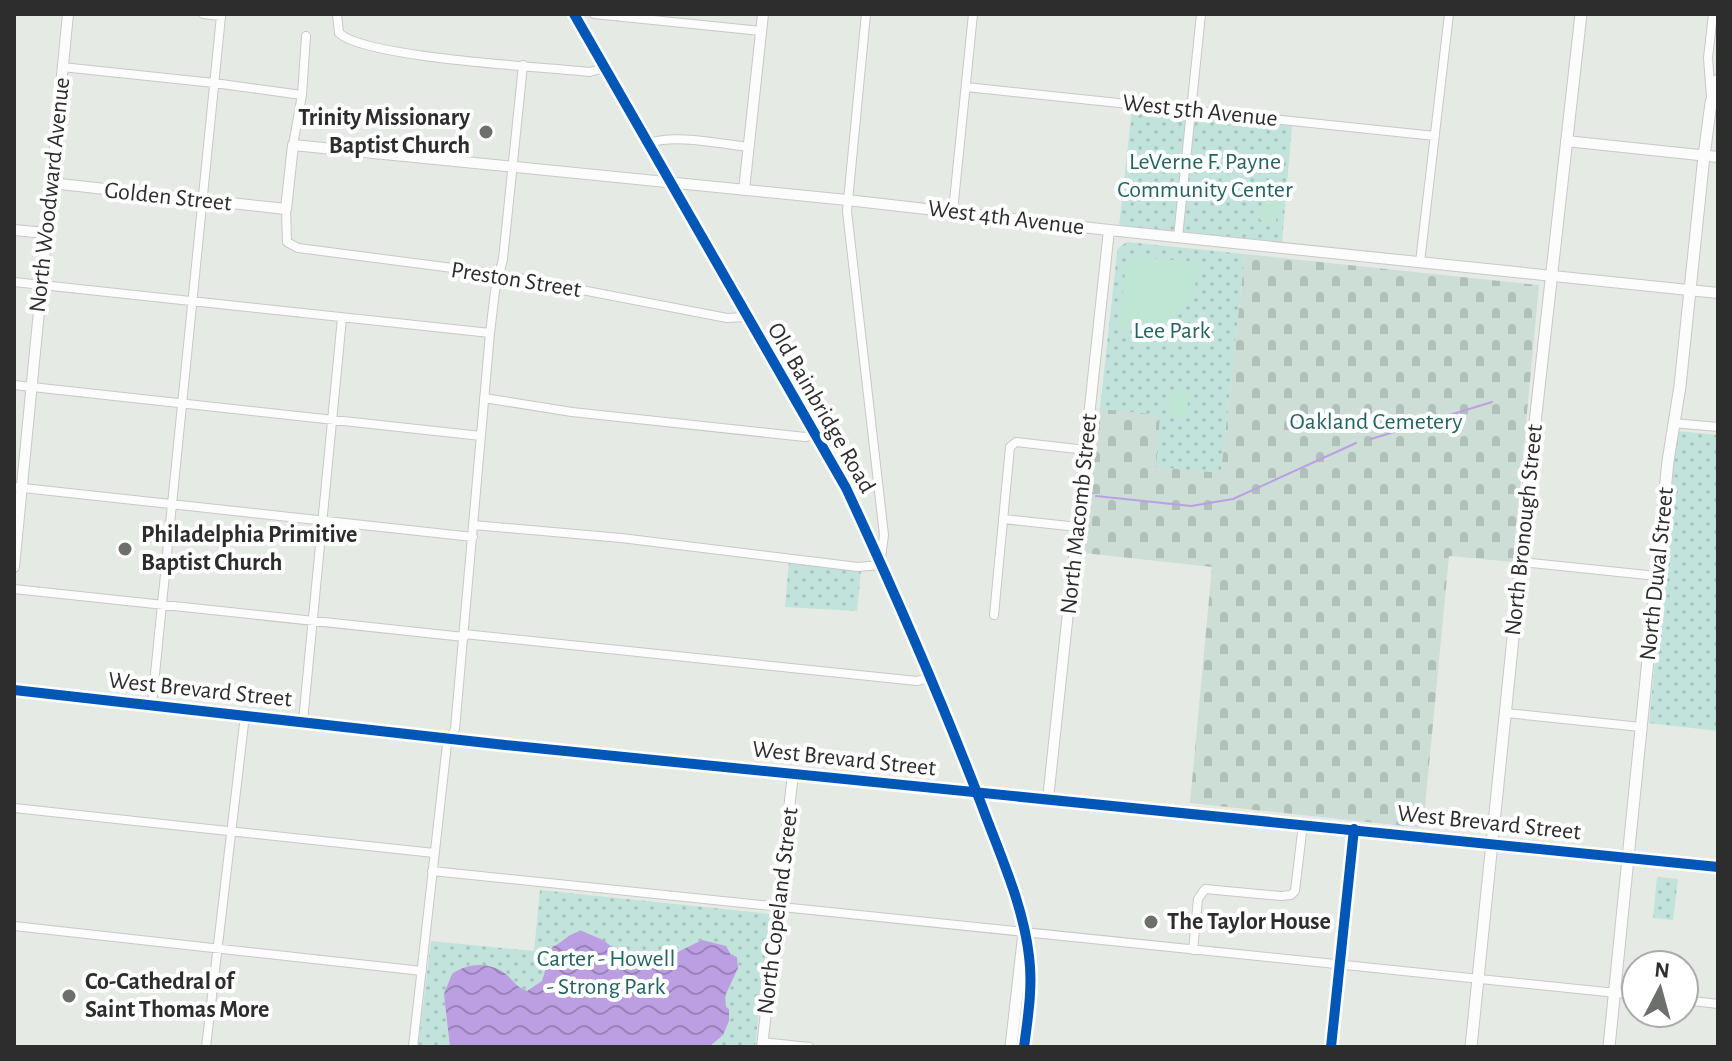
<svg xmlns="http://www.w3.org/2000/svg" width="1732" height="1061" font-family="'Alegreya Sans',sans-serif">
  <defs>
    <pattern id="green-dots" width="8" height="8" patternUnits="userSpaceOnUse" patternTransform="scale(2)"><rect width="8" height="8" fill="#c1e3db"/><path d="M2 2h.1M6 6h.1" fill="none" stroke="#a6c3bc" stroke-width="1.8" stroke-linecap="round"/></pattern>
    <pattern id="cemetery-stones" width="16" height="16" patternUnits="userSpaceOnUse" patternTransform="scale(2)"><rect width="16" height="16" fill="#cdded7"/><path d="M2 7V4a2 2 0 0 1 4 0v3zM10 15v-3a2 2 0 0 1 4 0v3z" fill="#b0bfb9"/></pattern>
    <pattern id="water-waves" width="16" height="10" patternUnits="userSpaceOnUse" patternTransform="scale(2)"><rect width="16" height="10" fill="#bc9fe3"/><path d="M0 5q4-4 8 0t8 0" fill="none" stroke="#9982b8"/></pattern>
  </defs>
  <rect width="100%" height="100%" fill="#e5eae4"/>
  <path fill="url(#green-dots)" d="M1132,109L1292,126L1282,242L1119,226Z
    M1127,242L1245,254L1221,474L1156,467L1100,409L1117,253L1118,248Z
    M1677,431L1718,435V731L1649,723Z
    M789,562L861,571L857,611L785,607Z
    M1657,877L1678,879L1673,920L1653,918Z
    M540,890L770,914L755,1047H418L431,941L534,951Z"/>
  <path fill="url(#cemetery-stones)" d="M1245,254L1539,285L1513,562L1449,556L1423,828L1190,803L1212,567L1084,553L1100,409L1160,415L1156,467L1221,473Z"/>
  <path fill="#bfe6d5" d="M1263,193L1279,194L1276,222L1260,220Z
    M1135,257L1199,262C1196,310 1167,336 1119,329L1126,264Z
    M1173,389L1190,391L1185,419L1168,416Z"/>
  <path fill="url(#water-waves)" d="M582,931L603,940L633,963L662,960L702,940L726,946L731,955L737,957L738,968L725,996L726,1007L729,1009V1021L723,1035L709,1047H450L444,994L452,974C469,962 491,962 507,975C514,982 518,988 527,991L542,981L552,947C564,942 568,933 582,931Z"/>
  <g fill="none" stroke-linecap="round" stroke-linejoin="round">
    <path stroke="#bc9fe3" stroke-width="2" d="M1371,439L1492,402
      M1096,496L1191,506L1233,499L1356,443"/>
    <defs>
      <path id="minor" d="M337,14L339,33C365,58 545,67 590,72L604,68
        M594,14L761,31
        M62,67L214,83L302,95
        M966,87L1435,136
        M1711,97L1708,58L1713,14
        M647,144C673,133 721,144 749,147
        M293,145L302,95L306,36
        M286,209L287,242L298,248L499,274L727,318L746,317
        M953,211L973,14
        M1178,237L1201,14
        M1420,262L1449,14
        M14,282L490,333
        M14,385L481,436
        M484,398L572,412L805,437L816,435
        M1673,423L1718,427
        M14,487L473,537
        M1003,519L1078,527
        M473,525L621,538L858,567L880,565L884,535L847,211L866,14
        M1522,562L1657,576
        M14,589L464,637
        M994,615L1010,447L1016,442L1086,450
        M464,634L917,681L929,678
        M152,704L221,16L203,14
        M1506,713L1641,727
        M303,721L342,318
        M14,808L434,853
        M432,871L1636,995
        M14,926L422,971
        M1193,950L1198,899L1205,889L1281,896L1291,895L1295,891L1303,824
        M1684,1000L1718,1004
        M762,1042L809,1047
        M206,1047L245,715
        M413,1047L447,744L455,729L490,333L495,291L503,259L523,65"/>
      <path id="tertiary" d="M1566,141L1718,157
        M51,183L286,209L293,145L847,200L1109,230L1718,293
        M744,190L763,14
        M14,230L46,233
        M14,567L68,14
        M14,690L505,745L1718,867
        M1048,799L1109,230
        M762,1047L793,774
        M1331,1047L1354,829"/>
      <path id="secondary" d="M574,14L846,488C895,593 941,699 982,806C1000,855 1023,904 1029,956C1033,986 1028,1017 1024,1047
        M1011,1047L1023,941
        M1471,1047L1536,414L1581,14
        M1609,1047L1668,461L1680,386L1704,156L1711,103L1718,80"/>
    </defs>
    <use href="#minor" stroke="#c9c8c8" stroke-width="10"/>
    <use href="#tertiary" stroke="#c9c8c8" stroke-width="12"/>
    <use href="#secondary" stroke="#c9c8c8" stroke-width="13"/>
    <use href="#minor" stroke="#fbfcfb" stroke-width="8"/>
    <use href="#tertiary" stroke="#fbfcfb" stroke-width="10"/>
    <use href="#secondary" stroke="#fbfcfb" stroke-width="11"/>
    <defs>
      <path id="cycleway" d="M574,14L846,488C895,593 941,699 982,806C1000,855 1023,904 1029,956C1033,986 1028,1017 1024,1047
        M14,690L505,745L1718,867
        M1331,1047L1354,829"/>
    </defs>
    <use href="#cycleway" stroke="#fff" stroke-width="15"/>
    <use href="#cycleway" stroke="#0057b8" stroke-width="10"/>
  </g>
  <g fill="#6d6f6d" stroke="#fff" stroke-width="3">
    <circle cx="486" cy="132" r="8"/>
    <circle cx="125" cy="549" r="8"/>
    <circle cx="1151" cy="922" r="8"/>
    <circle cx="69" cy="996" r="8"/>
  </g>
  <g text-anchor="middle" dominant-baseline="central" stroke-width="8" stroke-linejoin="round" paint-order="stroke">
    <g font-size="24" fill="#2d2d2d" stroke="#fff">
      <text transform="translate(1200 111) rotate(6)">West 5th Avenue</text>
      <text transform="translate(50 195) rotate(-84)">North Woodward Avenue</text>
      <text transform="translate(168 197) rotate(6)">Golden Street</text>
      <text transform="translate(1006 218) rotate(7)">West 4th Avenue</text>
      <text transform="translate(516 280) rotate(9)">Preston Street</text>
      <text transform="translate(821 408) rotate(60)">Old Bainbridge Road</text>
      <text transform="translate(1079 514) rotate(-84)">North Macomb Street</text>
      <text transform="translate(1524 530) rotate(-84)">North Bronough Street</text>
      <text transform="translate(1657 574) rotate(-84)">North Duval Street</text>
      <text transform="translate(200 690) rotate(6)">West Brevard Street</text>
      <text transform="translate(844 759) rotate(6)">West Brevard Street</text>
      <text transform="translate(1489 823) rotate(6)">West Brevard Street</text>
      <text transform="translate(778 911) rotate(-83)">North Copeland Street</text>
    </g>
    <g font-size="24" font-weight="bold" fill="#2d2d2d" stroke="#fff" text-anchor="start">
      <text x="470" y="118" text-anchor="end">Trinity Missionary<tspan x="470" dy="28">Baptist Church</tspan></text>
      <text x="141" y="535">Philadelphia Primitive<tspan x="141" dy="28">Baptist Church</tspan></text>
      <text x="1167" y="922">The Taylor House</text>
      <text x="85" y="982">Co-Cathedral of<tspan x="85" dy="28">Saint Thomas More</tspan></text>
    </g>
    <g font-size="24" fill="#236461" stroke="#fff">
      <text x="1205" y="162">LeVerne F. Payne<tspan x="1205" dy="28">Community Center</tspan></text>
      <text x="1172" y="331">Lee Park</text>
      <text x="1376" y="422">Oakland Cemetery</text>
      <text x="606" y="959">Carter - Howell<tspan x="606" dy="28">- Strong Park</tspan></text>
    </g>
  </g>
  <rect width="1732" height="1061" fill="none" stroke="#2d2d2d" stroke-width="32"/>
  <g transform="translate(1660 989) rotate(6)"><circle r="38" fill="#ffffff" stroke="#ababab" stroke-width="2"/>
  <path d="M0-6L14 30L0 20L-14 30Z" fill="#6d6f6d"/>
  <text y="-12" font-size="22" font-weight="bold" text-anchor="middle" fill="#2d2d2d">N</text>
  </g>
</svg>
